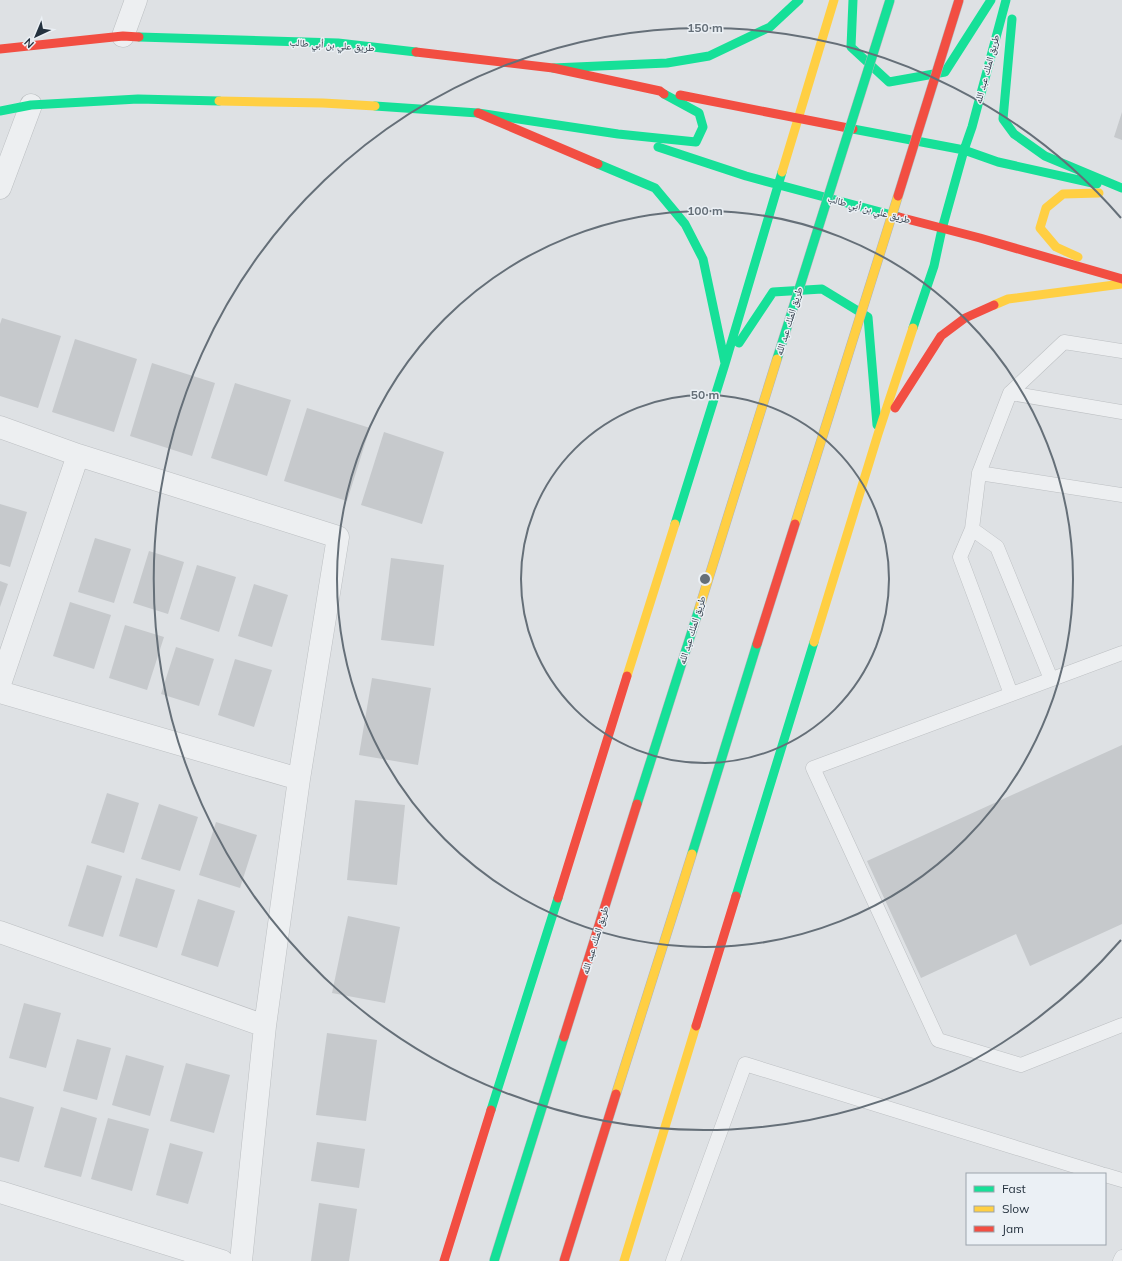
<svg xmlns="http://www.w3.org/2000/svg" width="1122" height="1261" font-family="Mulish,'Noto Naskh Arabic',sans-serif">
  <rect width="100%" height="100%" fill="#dee1e4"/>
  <path fill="#c6c9cc" d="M1122,112V140L1114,137Z
    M2,318L61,336L38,408L0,396V324Z
    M75,339L137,359L114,432L52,412Z
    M152,363L215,383L192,456L130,436Z
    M235,383L291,400L267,476L211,458Z
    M307,408L370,428L347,501L284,481Z
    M384,432L444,452L422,524L361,505Z
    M0,504L27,512L10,567L0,564Z
    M95,538L131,549L114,603L78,592Z
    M149,551L184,562L168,614L133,603Z
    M391,558L444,565L434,646L381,640Z
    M197,565L236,577L219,632L180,619Z
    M0,581L8,584L0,607Z
    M254,584L288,595L272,647L238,636Z
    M70,602L111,615L94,669L53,656Z
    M125,625L164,637L147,690L109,678Z
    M176,647L214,659L199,706L161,694Z
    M235,659L272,670L254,727L218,715Z
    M372,678L431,688L418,765L359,755Z
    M1122,745V924L1030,966L1016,934L921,978L867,861Z
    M107,793L139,803L124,853L91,843Z
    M355,800L405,805L397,885L347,880Z
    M159,804L198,817L180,871L141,859Z
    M216,822L257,835L240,888L199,875Z
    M87,865L122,876L103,937L68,926Z
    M136,878L175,890L157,948L119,936Z
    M198,899L235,911L218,967L181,955Z
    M348,916L400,927L385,1003L332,993Z
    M24,1003L61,1013L46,1068L9,1058Z
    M327,1033L377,1040L366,1121L316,1115Z
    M77,1039L111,1048L97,1100L63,1091Z
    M126,1055L164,1066L150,1116L112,1105Z
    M186,1063L230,1075L214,1133L170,1121Z
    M0,1097L34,1107L19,1162L0,1157Z
    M61,1107L97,1118L81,1177L44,1167Z
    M108,1118L149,1129L132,1191L91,1179Z
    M317,1142L365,1149L359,1188L311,1181Z
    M170,1143L203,1152L188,1204L156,1195Z
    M319,1203L357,1209L349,1261H311Z"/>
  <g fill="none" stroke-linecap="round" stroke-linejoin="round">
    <defs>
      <path id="lane" d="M1010,393L1064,342L1122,351
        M1122,412L1010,393L979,473L1122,495
        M979,473L972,529L960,557L1011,694
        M972,529L997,547L1051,679
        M1122,653L813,768L938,1040L1021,1065L1122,1025
        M1105,1175L1122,1180
        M673,1261L745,1064L1101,1174
        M1120,1261L1122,1257"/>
      <path id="street" d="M123,36L136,0
        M0,188L31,105
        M0,427L78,455L338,537L299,779L265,1026L241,1261
        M0,684L78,455
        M0,692L299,779
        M0,932L265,1026
        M0,1192L222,1261"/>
    </defs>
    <use href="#lane" stroke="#bcbfc2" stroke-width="15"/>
    <use href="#street" stroke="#bcbfc2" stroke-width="23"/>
    <use href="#lane" stroke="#edeff1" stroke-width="14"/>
    <use href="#street" stroke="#edeff1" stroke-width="22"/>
    <path stroke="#16e098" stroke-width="9" d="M853,0L851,47L889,82L945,72L991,0
      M1012,19L1003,119L1014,134L1045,156L1122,188
      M139,37L338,43L416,52
      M553,68L667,63L709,56L770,27L799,0
      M375,106L478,113L618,134L696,142L703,127L699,113L664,94
      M0,111L31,105L138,99L219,101
      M853,129L964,150L998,162L1097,184
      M658,147L746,176L899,217
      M598,164L655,188L685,224L703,259L725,363
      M913,328L934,266L942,229L964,150L972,127L1006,0
      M739,343L773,292L822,289L868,317L877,425
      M675,524L725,364L782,172
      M736,896L814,642
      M491,1110L558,898"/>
    <path stroke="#ffcf43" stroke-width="9" d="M219,101L323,103L375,106
      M782,172L834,0
      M1078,257L1056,247L1040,228L1046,208L1063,194L1099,193
      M994,305L1008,299L1122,284
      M814,642L878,434L913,328
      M627,676L675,524
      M624,1261L696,1026"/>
    <path stroke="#f24e42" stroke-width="9" d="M0,49L123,36L139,37
      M416,52L553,68L660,91L664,94
      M680,95L853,129
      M478,113L598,164
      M899,217L980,238L1122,279
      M895,408L941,336L965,318L994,305
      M558,898L627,676
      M696,1026L736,896
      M444,1261L491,1110"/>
    <defs>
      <path id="fast-bridge" d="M777,359L890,0
        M637,804L699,609
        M692,854L757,644
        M494,1261L564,1037"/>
      <path id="slow-bridge" d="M795,524L898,196
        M699,609L777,359
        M616,1094L692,854"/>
      <path id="jam-bridge" d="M898,196L959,0
        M757,644L795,524
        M564,1037L637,804
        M564,1261L616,1094"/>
    </defs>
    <use href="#fast-bridge" stroke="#b0b5b9" stroke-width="10" stroke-linecap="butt"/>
    <use href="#slow-bridge" stroke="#b0b5b9" stroke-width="10" stroke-linecap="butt"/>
    <use href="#jam-bridge" stroke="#b0b5b9" stroke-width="10" stroke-linecap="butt"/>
    <use href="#fast-bridge" stroke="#16e098" stroke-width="9"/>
    <use href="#slow-bridge" stroke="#ffcf43" stroke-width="9"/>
    <use href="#jam-bridge" stroke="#f24e42" stroke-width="9"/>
  </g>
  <g fill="none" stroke="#656f78" stroke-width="2">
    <circle cx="705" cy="579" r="184"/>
    <circle cx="705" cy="579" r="368"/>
    <path d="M1121 940A551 551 0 1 1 1121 218"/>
  </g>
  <g text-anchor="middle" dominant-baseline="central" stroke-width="3" stroke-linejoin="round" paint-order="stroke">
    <g font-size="10" fill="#24313e" stroke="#ebf0f5">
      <text transform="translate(332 45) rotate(4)">طريق علي بن أبي طالب</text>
      <text transform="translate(987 69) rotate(-75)">طريق الملك عبد الله</text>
      <text transform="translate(869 209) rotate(15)">طريق علي بن أبي طالب</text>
      <text transform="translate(789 321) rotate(-73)">طريق الملك عبد الله</text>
      <text transform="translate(692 630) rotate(-73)">طريق الملك عبد الله</text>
      <text transform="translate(595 940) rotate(-73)">طريق الملك عبد الله</text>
    </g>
  </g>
  <circle cx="705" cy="579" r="6" fill="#656f78" stroke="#ebf0f5" stroke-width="2"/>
  <g font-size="12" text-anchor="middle" font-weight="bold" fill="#656f78" stroke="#ebf0f5" stroke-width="3" stroke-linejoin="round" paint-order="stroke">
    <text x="705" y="32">150 m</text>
    <text x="705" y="215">100 m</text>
    <text x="705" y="399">50 m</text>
  </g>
  <rect x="966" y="1173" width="140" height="72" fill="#ebf0f5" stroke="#9ba4ac"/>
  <rect x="974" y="1186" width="20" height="6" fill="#16e098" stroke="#9ba4ac"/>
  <text x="1002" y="1193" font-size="12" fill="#24313e">Fast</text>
  <rect x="974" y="1206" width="20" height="6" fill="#ffcf43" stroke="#9ba4ac"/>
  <text x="1002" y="1213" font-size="12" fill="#24313e">Slow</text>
  <rect x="974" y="1226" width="20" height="6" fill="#f24e42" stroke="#9ba4ac"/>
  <text x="1002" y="1233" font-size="12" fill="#24313e">Jam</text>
  <g transform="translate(36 36) rotate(224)" stroke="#ebf0f5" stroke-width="3" paint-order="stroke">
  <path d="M0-3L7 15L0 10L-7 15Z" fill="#24313e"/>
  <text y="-6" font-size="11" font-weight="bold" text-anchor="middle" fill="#24313e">N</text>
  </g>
</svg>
